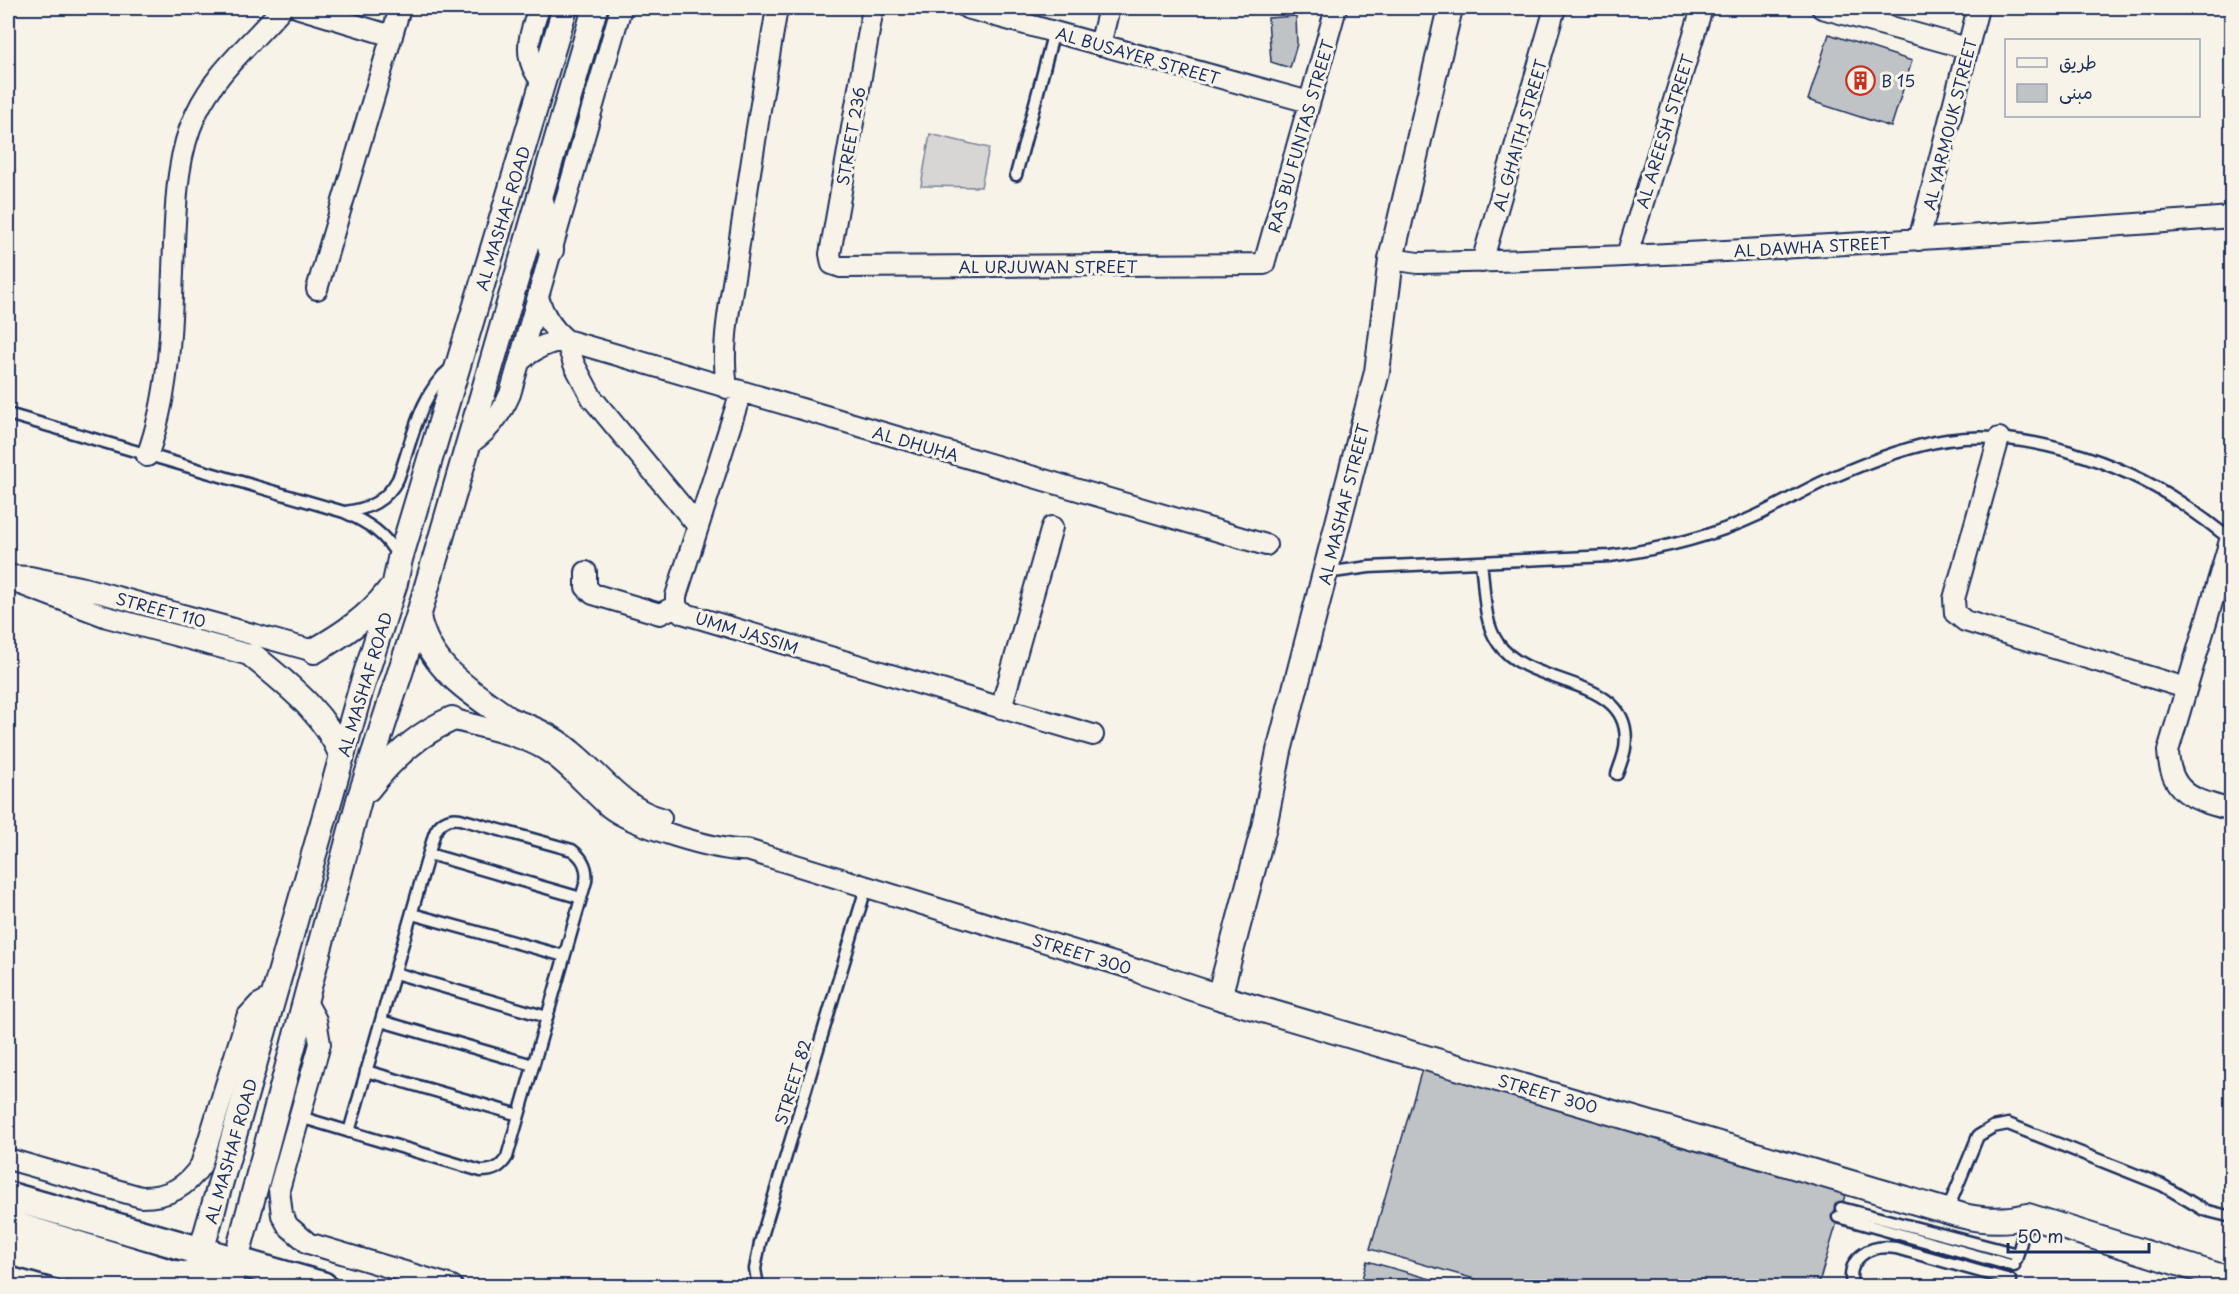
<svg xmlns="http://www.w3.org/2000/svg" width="2239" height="1294" font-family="'Playpen Sans','Playpen Sans Arabic',sans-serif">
  <rect width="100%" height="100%" fill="#f7f3e8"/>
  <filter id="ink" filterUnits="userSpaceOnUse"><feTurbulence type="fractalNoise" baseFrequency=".0167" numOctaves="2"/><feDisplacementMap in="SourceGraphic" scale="12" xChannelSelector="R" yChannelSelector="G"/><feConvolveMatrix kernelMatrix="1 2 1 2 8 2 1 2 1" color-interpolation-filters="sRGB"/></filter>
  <g filter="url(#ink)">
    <path fill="#d7d6d4" stroke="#798299" stroke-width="1.5" d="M930,134L989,148L981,187L921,186Z"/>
    <path fill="#c0c3c5" stroke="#1b2f5e" stroke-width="1.5" d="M1296,16L1297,44L1290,68L1271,62L1268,18Z
      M1829,34L1912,61L1891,127L1808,100Z
      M1422,1069L1846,1192L1818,1286H1499L1370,1249Z
      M1367,1261L1455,1286H1360Z"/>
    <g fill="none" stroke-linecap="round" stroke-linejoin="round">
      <defs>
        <path id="service" d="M1016,175L1054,31
          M8,414L344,512C368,523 385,533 398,557
          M345,512C369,509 386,501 398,479C412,442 419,394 451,368
          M1481,563C1485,588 1483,622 1498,643C1529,690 1636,674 1625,748C1624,756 1620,765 1617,774
          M1326,573L1369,567L1610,556C1662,549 1711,537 1758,515C1783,503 1806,489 1831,478C1867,462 1907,446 1947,440C2022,428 2121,462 2183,504C2199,515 2215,527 2230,539
          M429,854L581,898
          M412,914L564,956
          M395,973L547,1017
          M381,1021L533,1065
          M366,1071L519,1115
          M300,1117L481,1171C494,1171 501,1167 507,1157L586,881C588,867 583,858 572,850L460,819C448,817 438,823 434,835L349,1132
          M1841,1208L2017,1254
          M1947,1211L1978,1136L1993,1127L2008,1124L2162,1185L2204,1210L2232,1217
          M1838,1217L2014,1266
          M2016,1260L2028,1217
          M758,1286L755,1269L760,1243L866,888
          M1852,1286C1846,1257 1870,1244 1896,1248L2010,1280"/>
        <path id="minor" d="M299,8L392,36
          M539,8C529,37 521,57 543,83
          M873,8L830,254L832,264L841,267L1264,264L1336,8
          M967,8L1309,102
          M1822,8L1967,48
          M1100,45L1109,8
          M1919,240L1978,8
          M1627,255L1702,8
          M1391,259L1418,263C1689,257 1961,237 2232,217
          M1482,262L1555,8
          M317,289L400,8
          M538,297C543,315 551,328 566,340L1266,545
          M566,340L574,364L592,398L698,526
          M519,362C533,349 547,342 566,340
          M727,388C720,343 732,296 738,251C750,170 763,89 777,8
          M741,392L676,596V606L682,613L1093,735
          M1999,438L1954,599L1955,613L1965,621L2186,688
          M466,446C487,433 500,417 510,394L621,8
          M147,456C172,388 171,316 174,244C176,200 177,154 196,114C216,71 252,43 282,8
          M2232,534L2168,751C2170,795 2195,800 2232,810
          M586,572V587L593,594L660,614L676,606
          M8,576L30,577L84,588L314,651
          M15,582L107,617L253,656
          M1001,708L1052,527
          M506,717C531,725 552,734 572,751C602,775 623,808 661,818
          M452,719C482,728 516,733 544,749C569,764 587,788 609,807C631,825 718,852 747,850L1143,972
          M305,1000L316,1020L320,1044L279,1189L282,1215L288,1226L308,1243L452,1286
          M8,1159L141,1197C168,1197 186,1188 201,1165L247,1017L259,1004L274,996"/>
        <path id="tertiary" d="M540,196L551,250
          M418,617C429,667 467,689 506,717
          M314,651C342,635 368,618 388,592
          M253,656C288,685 325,713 342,756
          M368,789C391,759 417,734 452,719
          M1143,972L1219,997L1960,1215C1983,1221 2004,1222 2028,1216L2232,1280
          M1219,997L1264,827L1279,751L1377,372L1391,259L1450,8
          M196,1269L361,689L395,583L400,559L565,8
          M229,1286L359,800L418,617L595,8"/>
        <path id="secondary" d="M8,1196L323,1286
          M8,1224L172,1274C196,1278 216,1276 236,1261
          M8,1250L134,1286"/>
      </defs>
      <use href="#service" stroke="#1b2f5e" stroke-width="15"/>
      <use href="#minor" stroke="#1b2f5e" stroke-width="24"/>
      <use href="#tertiary" stroke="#1b2f5e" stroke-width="28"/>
      <use href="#secondary" stroke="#1b2f5e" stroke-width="32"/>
      <use href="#service" stroke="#f7f3e8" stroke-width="10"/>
      <use href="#minor" stroke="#f7f3e8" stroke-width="20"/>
      <use href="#tertiary" stroke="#f7f3e8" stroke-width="24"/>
      <use href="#secondary" stroke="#f7f3e8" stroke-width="27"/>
    </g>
  </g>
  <defs>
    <symbol id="building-ring" viewBox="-11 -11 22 22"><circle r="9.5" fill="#f7f3e8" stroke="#c8321e" stroke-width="1.5"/><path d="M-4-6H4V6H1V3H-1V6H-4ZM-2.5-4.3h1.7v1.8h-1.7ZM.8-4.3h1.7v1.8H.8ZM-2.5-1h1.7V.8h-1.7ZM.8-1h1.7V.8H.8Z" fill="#c8321e"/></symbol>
  </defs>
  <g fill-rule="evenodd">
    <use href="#building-ring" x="1844" y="64" width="33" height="33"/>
  </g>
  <g text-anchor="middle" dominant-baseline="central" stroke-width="6" stroke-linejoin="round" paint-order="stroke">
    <g font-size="16" fill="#1b2f5e" stroke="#f7f3e8">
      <text transform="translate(1138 55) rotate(16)">AL BUSAYER STREET</text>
      <text transform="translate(1949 124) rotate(-76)">AL YARMOUK STREET</text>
      <text transform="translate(1664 131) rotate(-73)">AL AREESH STREET</text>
      <text transform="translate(1519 135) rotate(-74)">AL GHAITH STREET</text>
      <text transform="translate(850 136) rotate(-80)">STREET 236</text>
      <text transform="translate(1300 136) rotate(-74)">RAS BU FUNTAS STREET</text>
      <text transform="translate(502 218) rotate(-73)">AL MASHAF ROAD</text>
      <text transform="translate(1812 246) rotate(-3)">AL DAWHA STREET</text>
      <text x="1048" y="266">AL URJUWAN STREET</text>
      <text transform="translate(916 443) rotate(16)">AL DHUHA</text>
      <text transform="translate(1343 504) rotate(-76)">AL MASHAF STREET</text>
      <text transform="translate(161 609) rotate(15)">STREET 110</text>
      <text transform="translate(747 632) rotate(17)">UMM JASSIM</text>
      <text transform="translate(364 684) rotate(-73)">AL MASHAF ROAD</text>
      <text transform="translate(1082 953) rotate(17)">STREET 300</text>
      <text transform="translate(792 1082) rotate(-73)">STREET 82</text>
      <text transform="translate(1548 1093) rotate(16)">STREET 300</text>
      <text transform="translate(230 1151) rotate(-74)">AL MASHAF ROAD</text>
    </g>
    <g font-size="16" fill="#1b2f5e" stroke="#f7f3e8" text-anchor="start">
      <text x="1881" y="80">B 15</text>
    </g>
  </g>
  <rect width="2239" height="1294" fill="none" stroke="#f7f3e8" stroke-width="30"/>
  <rect x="15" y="15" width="2209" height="1264" fill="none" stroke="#1b2f5e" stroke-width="2" filter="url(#ink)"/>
  <rect x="2005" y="39" width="195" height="78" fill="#f7f3e8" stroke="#9fa5b1" stroke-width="1.5"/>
  <rect x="2017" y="58" width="30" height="9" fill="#f7f3e8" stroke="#9fa5b1" stroke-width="1.5"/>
  <text x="2059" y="69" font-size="18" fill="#1b2f5e">طريق</text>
  <rect x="2017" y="84" width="30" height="18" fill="#c0c3c5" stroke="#9fa5b1" stroke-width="1.5"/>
  <text x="2059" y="99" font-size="18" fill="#1b2f5e">مبنى</text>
  <path d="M2008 1243v9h141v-9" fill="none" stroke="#1b2f5e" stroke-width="3"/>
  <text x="2017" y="1243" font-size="18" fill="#1b2f5e" stroke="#f7f3e8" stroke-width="4.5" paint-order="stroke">50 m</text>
</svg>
